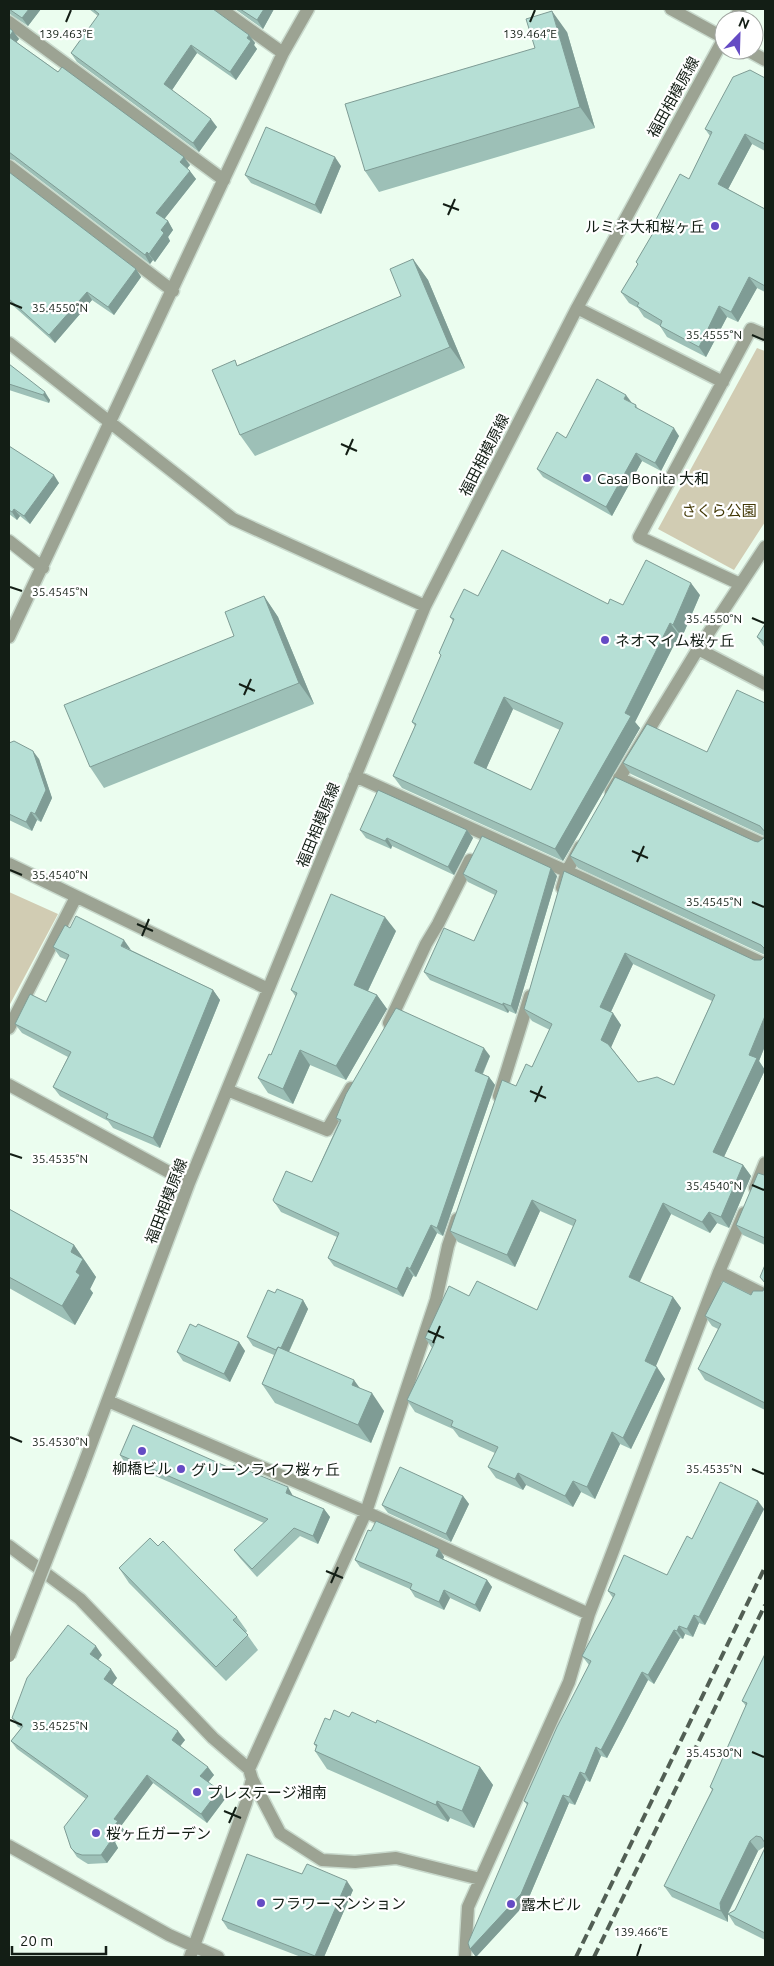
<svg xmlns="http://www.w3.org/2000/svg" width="774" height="1966" font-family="Ubuntu,'Noto Sans JP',sans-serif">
  <rect width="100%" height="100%" fill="#ebfdef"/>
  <path fill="#d1ccb3" d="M757,348L765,351V522L734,570L658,529Z
    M9,892L58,914L9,1006Z"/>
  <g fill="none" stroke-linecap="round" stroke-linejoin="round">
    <defs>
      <path id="minor" d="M221,9L283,53
        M671,9L724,38
        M734,20L740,9
        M9,22L224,180
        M747,50L765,60
        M9,166L173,291
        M577,308L723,382
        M9,343L233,519L425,606
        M9,541L43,568
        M740,584L639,537L751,329L765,335
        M9,637L283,53L308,9
        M698,649L765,684
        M355,776L586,880L765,964
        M619,778L765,845
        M611,792L698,649L765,547
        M9,864L268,989
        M562,888L567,871L580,847
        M389,1023L426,944L438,924L470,860
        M9,1028L76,897
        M9,1085L189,1183
        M227,1090L327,1130L351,1088
        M499,1096L530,996
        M755,1188L765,1163
        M719,1272L765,1295
        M108,1401L366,1512L589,1614
        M80,1474L189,1183L425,606L577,308L724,38
        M9,1546L80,1599L213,1738L249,1769L252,1779L280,1833L322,1860L355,1862L396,1858L480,1879
        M249,1769L366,1512L436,1300L448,1246L457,1219
        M9,1846L169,1935L218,1957
        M190,1957L246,1803L252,1779
        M465,1957L468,1907L569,1682L589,1614L719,1272L744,1213"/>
    </defs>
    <use href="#minor" stroke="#c8d9cc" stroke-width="15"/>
    <use href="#minor" stroke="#9ca393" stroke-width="12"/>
    <path stroke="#525f54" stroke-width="4" stroke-dasharray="10 5" stroke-linecap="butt" d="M576,1957L765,1567
      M594,1957L765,1605"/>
    <defs>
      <path id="minor-bridge" d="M9,1656L80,1474"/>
    </defs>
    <use href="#minor-bridge" stroke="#c8d9cc" stroke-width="15" stroke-linecap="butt"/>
    <use href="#minor-bridge" stroke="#9ca393" stroke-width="12"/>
  </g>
  <path fill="#9dc0b7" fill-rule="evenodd" d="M9,9H41L28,26L10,14L9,15Z
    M89,9H213L249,35L255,43L254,45L257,49L236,80L197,53L172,90L217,127L199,152L77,62L71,53L98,16Z
    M235,9H274L263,29Z
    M9,28L19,39L16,42L190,165L187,168L196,179L164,219L168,221L173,230L168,237L170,241L155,262L153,260L150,264L14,160L9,159Z
    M567,32L595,128L379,192L365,171L535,48Z
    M765,78V151L752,144L728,189L765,209V292L757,288L738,322L727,317L706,357L667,337L660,326L644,317L638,308L629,303L621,292L638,265L636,262L655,230L652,227L689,179L710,136L705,129Z
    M341,166L321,214L251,183L245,175Z
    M9,172L136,269L141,277L114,315L92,300L55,343L9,302Z
    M413,259L428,280L465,368L255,456L240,435L238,365L401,296Z
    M9,364L50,400L49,403L9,390Z
    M632,403L636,405L638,409L679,436L661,471L642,461L612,516L543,477L537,469L566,438Z
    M9,446L59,483L30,524L20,516L17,520L9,514Z
    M700,595L682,637L679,635L635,722L640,728L563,861L402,788L393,776L415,726L412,722L441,656L439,653L453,621L450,617L478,596L608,604L623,605ZM513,709L560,730L531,790L486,769Z
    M264,596L278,617L314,704L104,788L90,767L234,636Z
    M765,624V648L757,637Z
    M765,703V1046L759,1061L765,1070L724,1157L743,1165L751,1176L729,1228L717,1223L710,1233L671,1214L639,1282L673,1297L681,1308L655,1366L665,1379L631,1449L620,1444L595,1499L581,1492L573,1507L526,1485L523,1490L496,1478L488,1467L495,1453L459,1437L453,1429L415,1412L407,1400L432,1348L425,1338L469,1296L537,1310L573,1226L540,1211L515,1267L458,1242L450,1231L516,1086L532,1067L550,1030L532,1021L524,1009L564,871L754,960H761L765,956V955L578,868L570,856L754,841L758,842L764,838V836L631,774L623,763L707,752ZM633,964L712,1001L674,1085L638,1082L611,1047L621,1025L611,1012Z
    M9,743L39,759L52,798L41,822L37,820L32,831L9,820Z
    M360,830H467L473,838L454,875L392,846L391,849L366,838Z
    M463,874L557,876L516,1014L509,1011L508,1013L430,980L424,972L474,941L495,895L468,882Z
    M70,928L131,950L213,990L220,1000L160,1148L113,1128L108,1121L60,1096L53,1087L68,1057L22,1033L15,1024L46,1002L67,960L60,957L53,947Z
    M396,931L368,991L377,995L387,1009L346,1080L310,1065L293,1104L268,1093L258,1078L271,1055L296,997L291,990Z
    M490,1056L483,1074L489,1077L495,1085L443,1236L437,1233L416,1277L413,1276L403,1297L334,1266L328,1258L337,1237L281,1212L275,1203L312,1182L339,1122L336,1118Z
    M765,1173V1245L743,1235L736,1225Z
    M9,1209L74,1245L96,1277L90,1289L93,1293L75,1325L9,1288Z
    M765,1286V1410L705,1380L698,1369L718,1329L712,1326L705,1316L751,1295L763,1291Z
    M275,1293L303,1300L308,1309L289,1352L360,1388L384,1411L371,1443L275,1403L262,1384L274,1355L253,1346L247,1337Z
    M239,1342L245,1351L230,1382L183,1361L177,1352Z
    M120,1455L232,1469L324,1509L330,1517L318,1544L300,1536L257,1577L240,1558L234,1550L264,1523L125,1463Z
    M463,1496L469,1504L451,1542L388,1513L382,1505Z
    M764,1509L705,1625L699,1623L693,1637L685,1634L683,1639L680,1638L654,1684L648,1680L607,1758L601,1756L590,1782L586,1780L575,1805L569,1803L527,1902L476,1957L470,1949L527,1805L524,1801L589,1665L582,1656L613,1598L608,1591L667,1575L692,1539Z
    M371,1531L439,1549L444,1557L443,1559L487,1580L492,1587L480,1612L450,1598L444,1610L415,1597L410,1589L360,1567L355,1560Z
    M158,1546L237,1617L247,1631L246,1633L258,1650L226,1681L129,1583L119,1568Z
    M765,1654V1940L735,1925L728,1914V1922L672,1897L664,1886L712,1790L710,1787L746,1706L742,1701ZM764,1847H765L735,1910L728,1914L758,1851Z
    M102,1655L98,1660L117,1678L112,1685L185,1740L180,1746L214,1775L208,1782L225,1799L207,1823L153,1783L121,1826L124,1830L115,1842L118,1848L107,1863L88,1864L83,1861L77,1857L71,1848L86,1799L17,1749L11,1741L21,1728L18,1727L12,1718Z
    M349,1717L376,1723L480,1767L493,1785L474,1828L450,1818L448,1822L327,1769L315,1751L316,1747L314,1744L330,1720Z
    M302,1874L353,1890L324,1957H301L228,1929L222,1920Z"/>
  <path fill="#7f9c95" d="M29,9H41L28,26L22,18Z
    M264,9H274L263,29L257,20Z
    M552,11L567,32L595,128L580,107Z
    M13,31L19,39L14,45L9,37Z
    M249,35L255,43L254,45L257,49L236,80L230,72Z
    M191,45L197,53L170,93L164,84Z
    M211,119L217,127L199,152L193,143Z
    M745,134L752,144L725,195L718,184Z
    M184,157L190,165L185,171L180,162Z
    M335,157L341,166L321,214L315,205Z
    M190,171L196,179L162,222L156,213Z
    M168,221L173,230L168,237L170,241L155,262L149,254L161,230Z
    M147,252L153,260L150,264L145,255Z
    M413,259L428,280L465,368L450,347Z
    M136,269L141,277L114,315L108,307Z
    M749,277L757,288L738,322L731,312Z
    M87,292L92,300L55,343L49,335Z
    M719,306L727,317L706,357L699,347Z
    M45,392L50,400L49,403L43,395Z
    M626,395L632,403L624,399Z
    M674,428L679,436L661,471L655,463Z
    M636,453L642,461L612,516L606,507Z
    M54,475L59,483L30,524L24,516Z
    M14,509L20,516L17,520L12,512Z
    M691,583L700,595L682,637L673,625Z
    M264,596L278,617L314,704L299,683Z
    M670,623L679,635L635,722L640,728L563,861L555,849L625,713Z
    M504,697L513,709L483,776L474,763Z
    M33,751L39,759L52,798L41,822L35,814Z
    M31,812L37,820L32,831L26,822Z
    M467,830L473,838L454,875L448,867Z
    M387,838L392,846L391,849L385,841Z
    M551,868L557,876L516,1014L511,1006Z
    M385,917L396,931L364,999L354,985Z
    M124,940L131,950L121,946Z
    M625,953L633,964L608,1018L600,1007Z
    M213,990L220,1000L160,1148L153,1138Z
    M377,995L387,1009L346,1080L336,1066Z
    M503,1003L509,1011L508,1013L503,1005Z
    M613,1013L621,1025L609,1052L601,1040Z
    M765,1016V1046L759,1061L765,1070L721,1163L713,1152L749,1055Z
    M484,1048L490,1056L480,1079L475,1071Z
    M300,1050L310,1065L293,1104L283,1089Z
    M489,1077L495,1085L443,1236L437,1228Z
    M743,1165L751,1176L729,1228L721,1217Z
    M532,1200L540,1211L515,1267L507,1255Z
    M663,1203L671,1214L637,1288L629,1277Z
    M709,1212L717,1223L710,1233L702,1222Z
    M431,1225L437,1233L416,1277L410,1269Z
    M74,1245L96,1277L90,1289L93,1293L75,1325L62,1306L76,1272L71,1252Z
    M407,1267L413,1276L403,1297L397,1289Z
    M673,1297L681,1308L653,1373L645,1361Z
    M303,1300L308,1309L285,1360L279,1352Z
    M239,1342L245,1351L230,1382L224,1374Z
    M657,1367L665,1379L631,1449L623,1438Z
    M354,1380L367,1398L352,1385Z
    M372,1393L384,1411L371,1443L358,1425Z
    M612,1432L620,1444L595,1499L587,1487Z
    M518,1473L526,1485L523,1490L515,1479Z
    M573,1481L581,1492L573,1507L565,1496Z
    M288,1487L293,1496L291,1501L286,1493Z
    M463,1496L469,1504L451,1542L446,1534Z
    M758,1501L764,1509L705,1625L699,1617Z
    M324,1509L330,1517L318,1544L313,1536Z
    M439,1549L444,1557L441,1563L436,1556Z
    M487,1580L492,1587L480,1612L475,1605Z
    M444,1590L450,1598L444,1610L439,1602Z
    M694,1615L699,1623L693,1637L687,1629Z
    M679,1626L685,1634L683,1639L677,1631Z
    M674,1630L680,1638L654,1684L648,1675Z
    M96,1646L102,1655L96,1663L90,1654Z
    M111,1669L117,1678L110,1688L104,1679Z
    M642,1672L648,1680L607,1758L601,1750Z
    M178,1731L185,1740L178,1749L172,1740Z
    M596,1747L601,1756L590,1782L585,1774Z
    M208,1767L214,1775L206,1785L200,1776Z
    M480,1767L493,1785L474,1828L462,1811Z
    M580,1772L586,1780L575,1805L569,1797Z
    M147,1775L153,1783L121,1826L124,1830L115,1842L118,1848L107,1863L101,1855L107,1835L114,1819Z
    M219,1790L225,1799L207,1823L201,1814Z
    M563,1795L569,1803L527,1902L476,1957L470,1949Z
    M437,1801L450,1818L448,1822L436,1805Z
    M750,1841L758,1851L728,1913V1922L721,1911L720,1903Z
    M347,1881L353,1890L324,1957H316L315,1956Z"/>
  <path fill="#b6dfd5" stroke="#7f9c95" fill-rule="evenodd" d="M9,9H29L22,18Z
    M93,9H213L249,35L247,38L251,41L230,72L191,45L164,84L211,119L193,143L71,53L99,14Z
    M240,9H264L257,20Z
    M552,11L580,107L365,171L345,104L535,48L526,19Z
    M9,28L13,31L9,37Z
    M9,37L58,72L62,67L184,157L180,162L190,171L156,213L168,221L161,230L164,233L149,254L147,252L145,255L9,152Z
    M750,70L765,78V144L745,134L718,184L765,209V286L749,277L731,312L719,306L699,347L660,326L662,321L637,306L639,303L621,292L638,264L636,262L656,228L652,227L680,174L689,179L712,132L705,129L733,77Z
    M266,127L335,157L315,205L245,175Z
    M9,172L136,269L108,307L87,292L49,335L9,299Z
    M413,259L450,347L240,435L212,370L235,360L237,366L401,296L390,269Z
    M9,364L45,392L43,395L9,384Z
    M597,379L626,395L624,399L636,405L635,407L674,428L655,463L636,453L606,507L537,469L557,432L566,438Z
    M9,446L54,475L24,516L14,509L12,512L9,510Z
    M502,550L608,604L610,599L623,605L646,560L691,583L673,625L670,623L625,713L631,716L555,849L393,776L416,724L412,722L441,655L439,653L454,619L450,617L464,589L478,596ZM504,697L563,723L531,790L474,763Z
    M264,596L299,683L90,767L64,705L234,636L225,612Z
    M765,624V642L757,637Z
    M737,690L765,703V1016L749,1055L757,1058L713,1152L743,1165L721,1217L709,1212L702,1222L663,1203L629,1277L673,1297L645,1361L657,1367L623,1438L612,1432L587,1487L573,1481L565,1496L518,1473L515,1479L488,1467L498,1447L451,1426L453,1421L407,1400L435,1342L425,1338L449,1286L469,1296L477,1281L537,1310L576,1220L532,1200L507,1255L450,1231L502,1080L516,1086L526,1064L532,1067L552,1024L524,1009L564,871L754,960H761L765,956L764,948L761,945L570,856L615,777L754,841L758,842L764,838L765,832L760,826L623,763L647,724L707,752ZM625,953L715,995L674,1085L657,1077L638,1082L608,1044L601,1040L613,1013L600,1007Z
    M14,741L33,751L46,790L35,814L31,812L26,822L9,814V743Z
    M378,790L467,830L448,867L387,838L385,841L360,830Z
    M482,836L551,868L511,1006L503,1003V1005L424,972L444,928L474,941L497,891L463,874Z
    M331,894L385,917L354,985L377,995L336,1066L300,1050L283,1089L258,1078L269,1054L271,1055L297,993L291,990Z
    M76,916L124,940L121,946L213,990L153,1138L106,1118L108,1114L53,1087L71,1052L15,1024L30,994L46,1002L69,955L53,947L65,925L70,928Z
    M396,1008L484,1048L475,1071L489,1077L437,1228L431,1225L410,1269L407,1267L397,1289L328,1258L339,1233L275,1203L273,1200L286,1171L312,1182L341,1120L336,1118L346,1094Z
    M758,1173L764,1175L765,1173V1238L736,1225Z
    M9,1209L74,1245L71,1252L83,1259L76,1272L80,1275L62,1306L9,1277Z
    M765,1265V1283L760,1277Z
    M723,1281L751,1295L753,1291H763L765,1286V1403L698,1369L721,1324L705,1316Z
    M277,1289L303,1300L281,1348L278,1347L276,1350L247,1337L268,1290L275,1293Z
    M190,1324L196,1327L198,1324L239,1342L224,1374L177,1352Z
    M278,1347L354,1380L352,1385L372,1393L358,1425L262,1384Z
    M133,1425L232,1469L234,1465L288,1487L286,1493L324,1509L313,1536L294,1528L252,1569L234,1550L268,1519L120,1455Z
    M400,1467L463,1496L446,1534L382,1505Z
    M720,1482L758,1501L699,1617L694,1615L687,1629L679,1626L677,1631L674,1630L648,1675L642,1672L601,1750L596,1747L585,1774L580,1772L569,1797L563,1795L521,1894L470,1949L468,1943L528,1803L524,1801L557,1727L591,1661L582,1656L615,1594L608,1591L624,1555L667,1575L687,1536L692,1539Z
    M376,1521L439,1549L436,1556L487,1580L475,1605L444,1590L439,1602L410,1589L412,1584L355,1560L368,1530L371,1531Z
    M150,1538L158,1546L163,1541L237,1617L233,1620L248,1635L216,1667L119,1568Z
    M68,1625L96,1646L90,1654L111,1669L104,1679L178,1731L172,1740L208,1767L200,1776L219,1790L201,1814L147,1775L114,1819L118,1821L107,1835L112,1839L101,1855H82L76,1853L71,1848L64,1827L88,1796L11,1741L23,1726L12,1718L27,1678Z
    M765,1654V1843L761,1837L756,1836L750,1841L720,1903L721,1911L664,1886L713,1789L710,1787L747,1703L742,1701Z
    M334,1710L349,1717L352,1712L376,1723L377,1720L480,1767L462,1811L437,1801L436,1805L315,1751L317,1745L314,1744L325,1718L330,1720Z
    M765,1845V1933L728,1914L735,1910L765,1848Z
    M247,1854L302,1874L307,1864L347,1881L315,1956L222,1920Z"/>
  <path fill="none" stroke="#131e15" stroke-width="2" d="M66,22L71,10M530,22L535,10M443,204L459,210M448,215L455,199M10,303L22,308M752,335L764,340M341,444L357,451M346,455L353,439M10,587L22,591M752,618L764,623M239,684L255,691M244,695L251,679M632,851L648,858M637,862L644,846M10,870L22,875M752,902L764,907M137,924L153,931M142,936L149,919M530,1091L546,1098M535,1102L542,1086M10,1154L22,1158M752,1185L764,1190M428,1331L444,1338M433,1343L440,1326M10,1437L22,1442M752,1469L764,1474M326,1571L343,1578M331,1583L338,1567M10,1720L22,1725M752,1752L764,1757M224,1811L241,1818M229,1823L236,1807M637,1956L641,1944"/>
  <g fill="#654bc4" stroke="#fff" stroke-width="2">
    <circle cx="715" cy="226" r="5"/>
    <circle cx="587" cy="478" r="5"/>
    <circle cx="605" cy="640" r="5"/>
    <circle cx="142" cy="1451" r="5"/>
    <circle cx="181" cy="1469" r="5"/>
    <circle cx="197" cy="1792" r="5"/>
    <circle cx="96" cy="1833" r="5"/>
    <circle cx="261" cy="1903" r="5"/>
    <circle cx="511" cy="1904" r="5"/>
  </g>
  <g text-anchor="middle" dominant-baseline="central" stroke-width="4.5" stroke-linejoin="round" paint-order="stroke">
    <g font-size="15" fill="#131e15" stroke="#fff">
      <text transform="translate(673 97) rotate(-61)">福田相模原線</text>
      <text transform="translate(484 455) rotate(-63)">福田相模原線</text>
      <text transform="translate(318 825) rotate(-68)">福田相模原線</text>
      <text transform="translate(166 1201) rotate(-69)">福田相模原線</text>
    </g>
    <g font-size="15" fill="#131e15" stroke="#fff" text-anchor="start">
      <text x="705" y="226" text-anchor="end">ルミネ大和桜ヶ丘</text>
      <text x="597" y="478">Casa Bonita 大和</text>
      <text x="615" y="640">ネオマイム桜ヶ丘</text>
      <text x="142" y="1468" text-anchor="middle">柳橋ビル</text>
      <text x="191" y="1469">グリーンライフ桜ヶ丘</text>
      <text x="207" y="1792">プレステージ湘南</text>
      <text x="106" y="1833">桜ヶ丘ガーデン</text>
      <text x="271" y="1903">フラワーマンション</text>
      <text x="521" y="1904">露木ビル</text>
    </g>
    <g font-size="15" fill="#423806" stroke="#fff">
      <text x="719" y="510">さくら公園</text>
    </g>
  </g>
  <g font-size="12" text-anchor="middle" fill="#131e15" stroke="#fff" stroke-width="4.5" stroke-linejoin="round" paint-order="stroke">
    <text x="66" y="38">139.463°E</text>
    <text x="530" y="38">139.464°E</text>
    <text x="60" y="312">35.4550°N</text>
    <text x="714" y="339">35.4555°N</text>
    <text x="60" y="596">35.4545°N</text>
    <text x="714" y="623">35.4550°N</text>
    <text x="60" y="879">35.4540°N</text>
    <text x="714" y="906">35.4545°N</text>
    <text x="60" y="1163">35.4535°N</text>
    <text x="714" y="1190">35.4540°N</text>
    <text x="60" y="1446">35.4530°N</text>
    <text x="714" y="1473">35.4535°N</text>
    <text x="60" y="1730">35.4525°N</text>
    <text x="714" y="1757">35.4530°N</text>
    <text x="641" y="1936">139.466°E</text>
  </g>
  <rect width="774" height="1966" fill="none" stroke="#131e15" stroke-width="20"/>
  <g transform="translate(739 35) rotate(23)"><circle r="24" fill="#ffffff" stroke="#a1a5a1"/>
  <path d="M0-4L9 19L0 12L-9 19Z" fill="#654bc4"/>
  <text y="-8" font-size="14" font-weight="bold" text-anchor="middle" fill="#131e15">N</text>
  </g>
  <path d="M12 1946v8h94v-8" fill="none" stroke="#131e15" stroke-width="2.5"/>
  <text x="20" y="1946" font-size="15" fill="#131e15" stroke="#ffffff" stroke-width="4" paint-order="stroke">20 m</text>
</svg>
